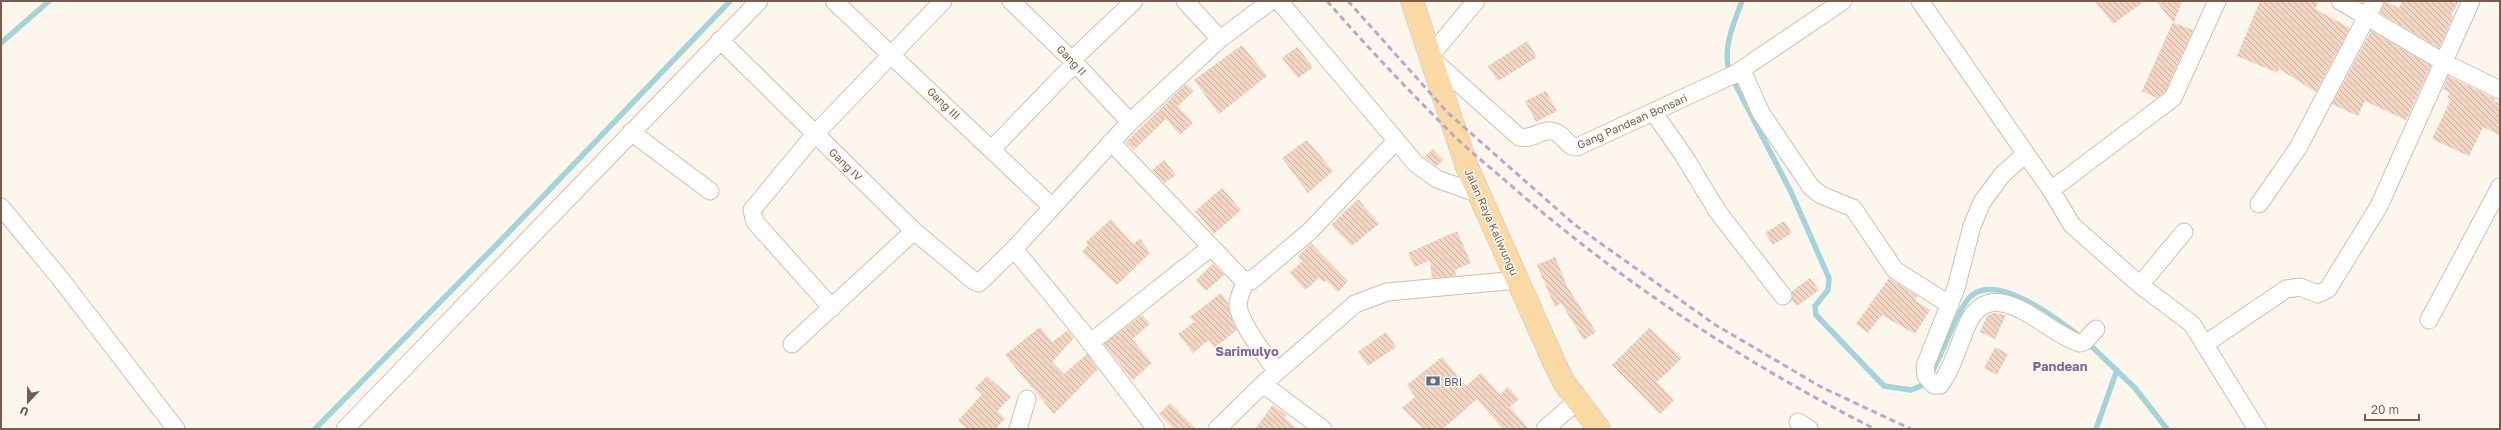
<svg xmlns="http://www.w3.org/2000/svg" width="2501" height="430" font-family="'Golos Text',sans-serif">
  <defs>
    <pattern id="building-back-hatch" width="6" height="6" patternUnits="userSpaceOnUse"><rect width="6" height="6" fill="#f3d5c3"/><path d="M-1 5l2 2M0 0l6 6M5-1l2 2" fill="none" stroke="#cab0a1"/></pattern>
  </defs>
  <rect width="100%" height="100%" fill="#fdf6ec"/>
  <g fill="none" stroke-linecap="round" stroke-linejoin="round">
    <path stroke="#a5d3da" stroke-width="5.5" d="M1742,1C1733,25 1723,46 1729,72L1791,192L1829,278L1828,290L1815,306L1816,315L1884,386L1911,390L1925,384C1942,359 1949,327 1966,302C1989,266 2056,318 2078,335
      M1,43L49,1
      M2086,341L2135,388L2167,429
      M315,429L508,233L730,1
      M2096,429L2117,370"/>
  </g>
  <path fill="url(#building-back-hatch)" d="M2095,1H2145L2113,24Z
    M2156,1H2182L2174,23L2193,30L2165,92L2157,98L2142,91L2173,22Z
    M2260,1H2319L2315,9L2350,28L2316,92L2279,69L2278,73L2237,56Z
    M2385,1L2399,8L2402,1H2459L2451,15L2453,17L2439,48L2380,13Z
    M2371,31L2431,66L2406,120L2365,101L2358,116L2332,104Z
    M1527,41L1537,57L1498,81L1488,66Z
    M1242,45L1267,76L1219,114L1194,80Z
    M1297,47L1313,67L1298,78L1282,58Z
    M2448,76L2495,99L2494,101L2500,104V135L2483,127L2469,156L2432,139L2451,99L2447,98L2450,93L2443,89Z
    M1186,84L1194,91L1178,106L1193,123L1180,135L1166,119L1134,150L1126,142Z
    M1546,91L1557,111L1536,122L1525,101Z
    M1307,140L1333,171L1308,193L1282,158Z
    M1433,149L1443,160L1437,166L1424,157Z
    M1164,160L1176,175L1164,183L1152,170Z
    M1222,188L1241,210L1214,234L1195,211Z
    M1358,199L1379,224L1352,246L1331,225Z
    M1111,219L1133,244L1140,239L1150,253L1117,285L1082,252L1088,245L1086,242Z
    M1784,221L1792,233L1773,245L1765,233Z
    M1457,231L1471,263L1455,270L1456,276L1432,278L1430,260L1415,267L1408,253Z
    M1311,243L1348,281L1338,292L1326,280L1324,282L1319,278L1305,290L1290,273L1302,261L1298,257Z
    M1555,257L1567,286L1596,332L1584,340L1561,303L1555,307L1537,265Z
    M1213,264L1224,275L1206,291L1196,280Z
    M1810,278L1819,290L1797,306L1792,300V291Z
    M1889,278L1917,296L1915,300L1930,310L1915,334L1882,315L1868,333L1856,324Z
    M1221,293L1228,303L1230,315L1237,330L1214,348L1209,340L1193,353L1178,334L1194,322L1190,317Z
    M1994,313L2006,315L1995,339L1980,332L1987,316Z
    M1142,315L1150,324L1132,339L1152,363L1133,380L1104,344Z
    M1040,327L1052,342L1068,330L1074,338L1052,362L1064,374L1087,354L1098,369L1054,414L1005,355Z
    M1649,328L1682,358L1657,382L1674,400L1660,414L1612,365Z
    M1386,332L1396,347L1368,366L1358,352Z
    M1995,347L2008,354L1997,375L1984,368Z
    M1442,357L1466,386L1481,373L1500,395L1508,387L1519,399L1510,407L1529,429H1503L1477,399L1443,429H1424L1402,408L1415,397L1407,385Z
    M987,376L1011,397L997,411L1005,419L995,429H968L958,421L982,394L975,388Z
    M1170,403L1196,429H1174L1159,414Z
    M1273,405L1286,415L1284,417L1297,429H1255Z"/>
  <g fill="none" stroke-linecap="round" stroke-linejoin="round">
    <defs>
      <path id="minor" d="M834,1L1052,207
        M1011,1L1072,60L1130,122
        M1185,1L1220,39
        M1279,1L1416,164L1437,179L1479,194
        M1920,1L2051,190L2072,225L2140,285L2192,324L2257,429
        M2340,1L2445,63L2500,90
        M720,40L914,231L974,281L979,283L1014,249L1130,122L1220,39L1271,1
        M1431,55L1476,1
        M1432,59L1519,137C1534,140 1541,129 1552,131C1564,133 1566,147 1577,147L1735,74L1843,1
        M1072,60L1134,1
        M1742,70L1761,113L1811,187L1821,195L1853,208L1895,270L1950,305
        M1654,113L1684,156L1718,212L1783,296
        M631,132L710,191
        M1111,142L1241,278L1251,281L1310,231L1395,142
        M992,149L1075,63
        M2025,154L2002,175L1982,202L1972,226L1956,288L1925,366L1926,376L1934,385H1940C1954,366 1959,342 1969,321C1996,272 2048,335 2080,343L2085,341L2096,329
        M2051,190L2173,98L2217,1
        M2259,204L2298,148L2375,1
        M1,207L59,277L176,429
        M1014,249L1084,334L1156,429
        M1246,280C1243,287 1239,296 1238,304C1238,322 1267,357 1277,372
        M2140,285L2184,232
        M832,308L755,222L752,210L815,134L943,1
        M2429,320L2500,187
        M1090,343L1211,247
        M792,344L914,231
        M2205,344L2286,289L2300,287L2318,294L2328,289L2379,206L2471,1
        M1263,384L1323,429
        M1798,422L1809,429
        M345,429L759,1
        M1018,429L1027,399
        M1217,429L1263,384L1355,304L1387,292L1518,280
        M1545,429L1577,401"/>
      <path id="primary" d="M1412,1L1467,167L1554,362L1565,384L1599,429"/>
    </defs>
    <use href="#minor" stroke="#d1beb0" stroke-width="19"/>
    <use href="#primary" stroke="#dad1cd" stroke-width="24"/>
    <use href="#minor" stroke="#fff" stroke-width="17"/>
    <use href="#primary" stroke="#fbd9a5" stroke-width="22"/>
    <path stroke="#b9a8c9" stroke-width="3" stroke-dasharray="6 4" stroke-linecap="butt" d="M1327,1C1368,48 1411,93 1455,137C1474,155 1496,172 1516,190C1626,285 1746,364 1875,429
      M1348,1L1448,113L1575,225L1714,324L1823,388L1911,429"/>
  </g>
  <defs>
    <symbol id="bank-bare" viewBox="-9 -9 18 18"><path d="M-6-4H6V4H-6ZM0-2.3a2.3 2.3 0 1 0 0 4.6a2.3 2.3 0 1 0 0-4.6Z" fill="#5c6f8a" stroke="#fffaf3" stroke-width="2.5" paint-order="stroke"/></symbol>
  </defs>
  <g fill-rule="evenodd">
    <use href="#bank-bare" x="1423" y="371" width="20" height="20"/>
  </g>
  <g text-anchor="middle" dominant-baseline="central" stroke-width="3" stroke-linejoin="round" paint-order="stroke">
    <g font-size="11" fill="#7a5c4d" stroke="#fffaf3">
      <text transform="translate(1072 60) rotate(46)">Gang II</text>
      <text transform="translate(944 103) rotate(44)">Gang III</text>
      <text transform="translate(1632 121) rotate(-24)">Gang Pandean Bonsari</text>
      <text transform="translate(846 164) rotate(44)">Gang IV</text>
      <text transform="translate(1492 222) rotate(66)">Jalan Raya Kaliwungu</text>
    </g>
    <g font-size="11" fill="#4e5e75" stroke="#fffaf3" text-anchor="start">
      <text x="1444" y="381">BRI</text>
    </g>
    <g font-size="13" font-weight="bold" fill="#846695" stroke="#fffaf3">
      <text x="1247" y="351">Sarimulyo</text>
      <text x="2060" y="366">Pandean</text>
    </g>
  </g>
  <rect width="2501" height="430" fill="none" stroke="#7a5c4d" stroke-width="4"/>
  <g transform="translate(28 402) rotate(202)" stroke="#fffaf3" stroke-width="3" paint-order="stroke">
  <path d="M0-3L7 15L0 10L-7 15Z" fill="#7a5c4d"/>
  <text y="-6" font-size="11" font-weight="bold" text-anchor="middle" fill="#7a5c4d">U</text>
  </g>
  <path d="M2365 414v6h54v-6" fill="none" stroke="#7a5c4d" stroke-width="2"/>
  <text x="2371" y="414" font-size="12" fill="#7a5c4d" stroke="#fffaf3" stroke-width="3" paint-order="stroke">20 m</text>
</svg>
